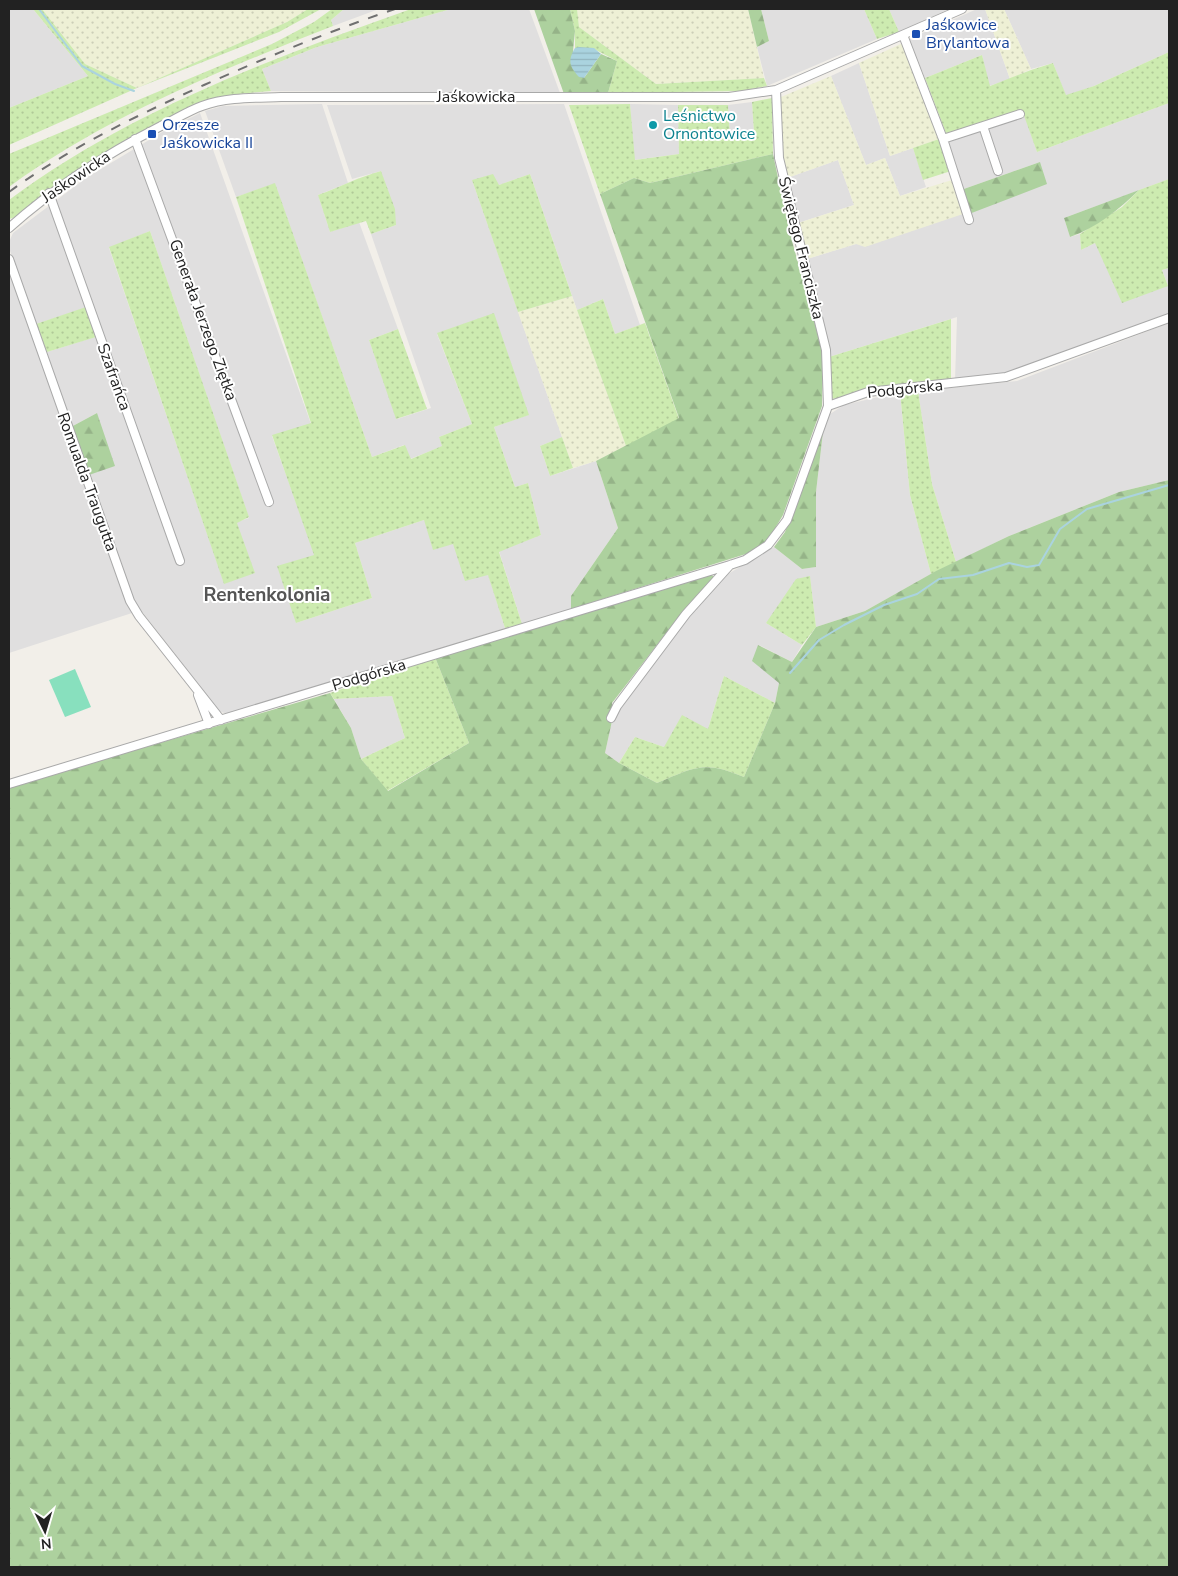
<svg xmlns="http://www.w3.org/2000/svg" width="1178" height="1576" font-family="'Nunito Sans',sans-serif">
  <defs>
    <pattern id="farmland-dots" width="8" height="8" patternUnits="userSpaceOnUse" patternTransform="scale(1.25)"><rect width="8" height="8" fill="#eef0d5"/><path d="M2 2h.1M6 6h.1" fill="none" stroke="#ccceb7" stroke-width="1.8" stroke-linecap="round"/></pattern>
    <pattern id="grass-dots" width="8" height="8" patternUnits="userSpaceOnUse" patternTransform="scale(1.25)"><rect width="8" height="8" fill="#cdebb0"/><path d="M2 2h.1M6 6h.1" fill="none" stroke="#b0c997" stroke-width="1.8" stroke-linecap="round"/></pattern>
    <pattern id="forest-firs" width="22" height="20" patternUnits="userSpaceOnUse" patternTransform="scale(1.25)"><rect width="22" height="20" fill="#add19e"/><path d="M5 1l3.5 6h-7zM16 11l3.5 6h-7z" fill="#95b388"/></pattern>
    <pattern id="water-rules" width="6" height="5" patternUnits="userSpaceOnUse" patternTransform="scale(1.25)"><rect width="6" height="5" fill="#aad3df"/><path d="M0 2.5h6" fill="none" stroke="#92b5bf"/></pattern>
  </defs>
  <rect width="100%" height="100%" fill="#f2efe9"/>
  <path fill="#e0dfdf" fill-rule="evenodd" d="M9,9H33L88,76L9,108Z
    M344,9H379L333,26L331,20Z
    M451,9H529L560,93L271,91L262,69L317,47Z
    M761,9H864L877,39L767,86L757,47L769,41Z
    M889,9H949L899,32Z
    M977,9H985L1010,79L989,86L982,55L925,78L909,39Z
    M1004,9H1169V52L1094,86L1066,96L1053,63L1031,69Z
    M859,63L890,156L913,148L926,187L900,196L885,158L866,165L831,76Z
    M752,102L754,133L730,138L728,105Z
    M1169,103V179L1064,218L1070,237L1080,234L1081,250L1095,243L1168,286L1162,270L1169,268V315L1019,370L991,378L955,381L957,317L829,357L807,259L856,244L1040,162L961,190L946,140L1024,114L1037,152Z
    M322,104L348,183L318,195L330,232L359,222L398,329L369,340L397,419L431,408L371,234L396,225L381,171L352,179L327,105L564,104L640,325L615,334L603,299L577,310L530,174L499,185L472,180L562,437L540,446L550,476L596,461L618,528L571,596V609L522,624L499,551L541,535L528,483L515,487L494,427L528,415L437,334L472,424L439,437L443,446L410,459L404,445L372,457L275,184L236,197L205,111L223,106Z
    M630,104L678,105L679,154L634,160Z
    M200,113L311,424L272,436L315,555L296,623L372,598L355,543L424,520L488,574L505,628L230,715L219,711L133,600L89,475L97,413L71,427L47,352L95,337L86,308L36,324L9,248V242L13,233L86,178L164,131ZM150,231L249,518L237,522L224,583L109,248Z
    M838,160L854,205L798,223L787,178Z
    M9,273L132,613L9,653Z
    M1169,323V480L1119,492L1009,536L956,562L932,484L918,391L1017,381Z
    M900,392L910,495L931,574L865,611L816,627L810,577L766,623L802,645L792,662L759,645L779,683L775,703L724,676L708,729L664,747L635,737L619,763L605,753L612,721L625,698L684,620L728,574L774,547L802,569L816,567V492L823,432L830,414L844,405Z
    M392,696L405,738L361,759L351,728L334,699Z"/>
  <path fill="url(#farmland-dots)" d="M42,9H308L287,22L137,88L85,64Z
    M577,9H748L764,78L656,84L579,27Z
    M985,9H1004L1031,69L1010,79Z
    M903,43L939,139L890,156L859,63Z
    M831,76L866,165L885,158L900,196L952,180L963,214L865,247L856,244L807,259L798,223L854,205L838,160L787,178L782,155L781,97Z
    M572,296L626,446L596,461L573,468L518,312Z"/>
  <path fill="url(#grass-dots)" d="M33,9H42L85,64L137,88L287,22L308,9H321L279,32L137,88L9,145V108L88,76Z
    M332,9H344L331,20L333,26C221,70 107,116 9,187V154L272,44L314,22Z
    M411,9H451L317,47L262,69L271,91C247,93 222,95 200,104C135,129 70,173 16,217L9,219V200C128,111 273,58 411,9Z
    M570,9H577L579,27L656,84L764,78L767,86L741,91L608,93L617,61L594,49L575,48V31Z
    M864,9H889L899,32L877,39Z
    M1169,52V103L1037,152L1022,110L947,136L925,78L982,55L990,86L1031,70L1053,63L1066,95L1094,86Z
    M772,98L773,154L650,183L634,178L600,194L569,105L630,104L635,160L679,154L678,105H728L730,138L754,133L752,102Z
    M939,139L951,171L923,180L913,148Z
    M381,171L395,209L396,225L371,234L366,221L330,232L318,195C340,187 359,177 381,171Z
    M493,174L499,185L530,174L572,296L518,312L472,180Z
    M1169,179V268L1162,270L1168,286L1122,303L1095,243L1081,250L1080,234L1122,207L1139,190Z
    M275,183L372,457L405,445L411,459L442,446L439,437L472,424L437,333L494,313L529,415L494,427L515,487L528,483L541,535L499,552L522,624L505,628L488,575L465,581L453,544L433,550L424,520L355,543L372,598L296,623L277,566L314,555L272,435L311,423L236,197Z
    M150,231L249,517L237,523L255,573L224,584L109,247Z
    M603,299L615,334L645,323L679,419L626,446L577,310Z
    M86,307L96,337L47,352L36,324Z
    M951,319V381L831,399L829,357Z
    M398,329L427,409L396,419L369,340Z
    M918,391L932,484L956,562L931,574L910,495L900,392Z
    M562,437L573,468L550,476L540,446Z
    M810,576L816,627L802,645L766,623L796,579Z
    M435,657L469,743L387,791L361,759L405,738L392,696L334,699L330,693Z
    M724,676L775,703L744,777C704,760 695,767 657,783L619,763L635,737L664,747L682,715L708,729Z"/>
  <path fill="url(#forest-firs)" d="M534,9H570L575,31L573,51L584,78L601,54L617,61L608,93L564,94Z
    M748,9H761L769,41L757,47Z
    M773,154L789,230L823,353L822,406L783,515L768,540L749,553L571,609V596L618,528L596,461L679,418L600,194L634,178L650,183Z
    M1040,162L1047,184L969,214L961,190Z
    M1139,190C1120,209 1096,228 1070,237L1064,218Z
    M97,413L115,466L89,475L71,427Z
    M823,432L816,492V567L802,569L774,547L785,532Z
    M1169,480V1567H9V787L330,693L351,728L361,759L388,791L469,743L435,657L709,573L713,576L714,581L684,610L612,703V721L605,753L619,763L657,783C695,767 704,760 744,777L775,703L779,683L752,661L758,645L792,662L816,627L865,611L936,571L1009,536L1119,492Z"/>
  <path fill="#88e0be" d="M75,669L91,707L65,717L49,680Z"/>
  <path fill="url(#water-rules)" d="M579,47L594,48L601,54L584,78L579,77C570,67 567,61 575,48Z"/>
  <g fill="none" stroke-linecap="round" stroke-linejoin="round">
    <path stroke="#aad3df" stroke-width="2" d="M39,9L82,66L115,84L134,91
      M790,673L819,640L844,625L884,605L917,594L939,579L973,575L1009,563L1027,567L1039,565L1060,529L1087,509L1169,485"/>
    <defs>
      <path id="minor" d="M903,35L943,139L969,220
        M983,126L998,171
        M135,139L269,502
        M943,139L1020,114
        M49,193L180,561
        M9,228C55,187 106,154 161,126C174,120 188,111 202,106C227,97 254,98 281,97H729L776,90L962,9
        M9,259L130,601L139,616L221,720
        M828,406L868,392L1006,377L1169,318
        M198,695L209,724
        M611,718L617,706L686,614L730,565
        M9,784L730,565L745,560L768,545L787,520L828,406L826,350L779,158L776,90"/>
    </defs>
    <use href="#minor" stroke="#a9a9a9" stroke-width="10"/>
    <use href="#minor" stroke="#fff" stroke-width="8"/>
    <path stroke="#707070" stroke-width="2" stroke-dasharray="10 10" stroke-linecap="butt" d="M9,192C69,148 136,116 204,85C267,57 330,31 395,9"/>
  </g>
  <g fill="#1a4fb4" stroke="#fff" stroke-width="2">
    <rect x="911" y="29" width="10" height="10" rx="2.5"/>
    <rect x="147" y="129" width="10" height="10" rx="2.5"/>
  </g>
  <circle fill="#0f9aa8" stroke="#fff" stroke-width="2" cx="653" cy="125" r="5"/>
  <g text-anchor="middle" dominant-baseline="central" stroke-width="4" stroke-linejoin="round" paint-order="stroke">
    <g font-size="16" fill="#164399" stroke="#fff" text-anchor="start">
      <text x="926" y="25">Jaśkowice<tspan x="926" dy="18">Brylantowa</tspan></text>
      <text x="162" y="125">Orzesze<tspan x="162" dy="18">Jaśkowicka II</tspan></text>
    </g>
    <g font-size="16" fill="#222" stroke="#fff">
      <text x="476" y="97">Jaśkowicka</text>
      <text transform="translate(76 177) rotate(-34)">Jaśkowicka</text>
      <text transform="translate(801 248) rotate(76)">Świętego Franciszka</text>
      <text transform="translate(203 320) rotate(70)">Generała Jerzego Ziętka</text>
      <text transform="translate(114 377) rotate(70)">Szafrańca</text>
      <text transform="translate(905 389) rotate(-6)">Podgórska</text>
      <text transform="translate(87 482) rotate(70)">Romualda Traugutta</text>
      <text transform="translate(369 675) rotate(-17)">Podgórska</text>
    </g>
    <g font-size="16" fill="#0d838f" stroke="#fff" text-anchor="start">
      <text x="663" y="116">Leśnictwo<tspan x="663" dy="18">Ornontowice</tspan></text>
    </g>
    <g font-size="19" font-weight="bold" fill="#555" stroke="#fff">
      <text x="267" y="595">Rentenkolonia</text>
    </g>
  </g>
  <rect width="1178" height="1576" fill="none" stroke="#222222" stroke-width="20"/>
  <g transform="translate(45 1531) rotate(175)" stroke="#ffffff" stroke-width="4" paint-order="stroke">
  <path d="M0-4L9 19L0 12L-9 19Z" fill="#222222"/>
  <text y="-8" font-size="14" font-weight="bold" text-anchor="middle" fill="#222222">N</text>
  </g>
</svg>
